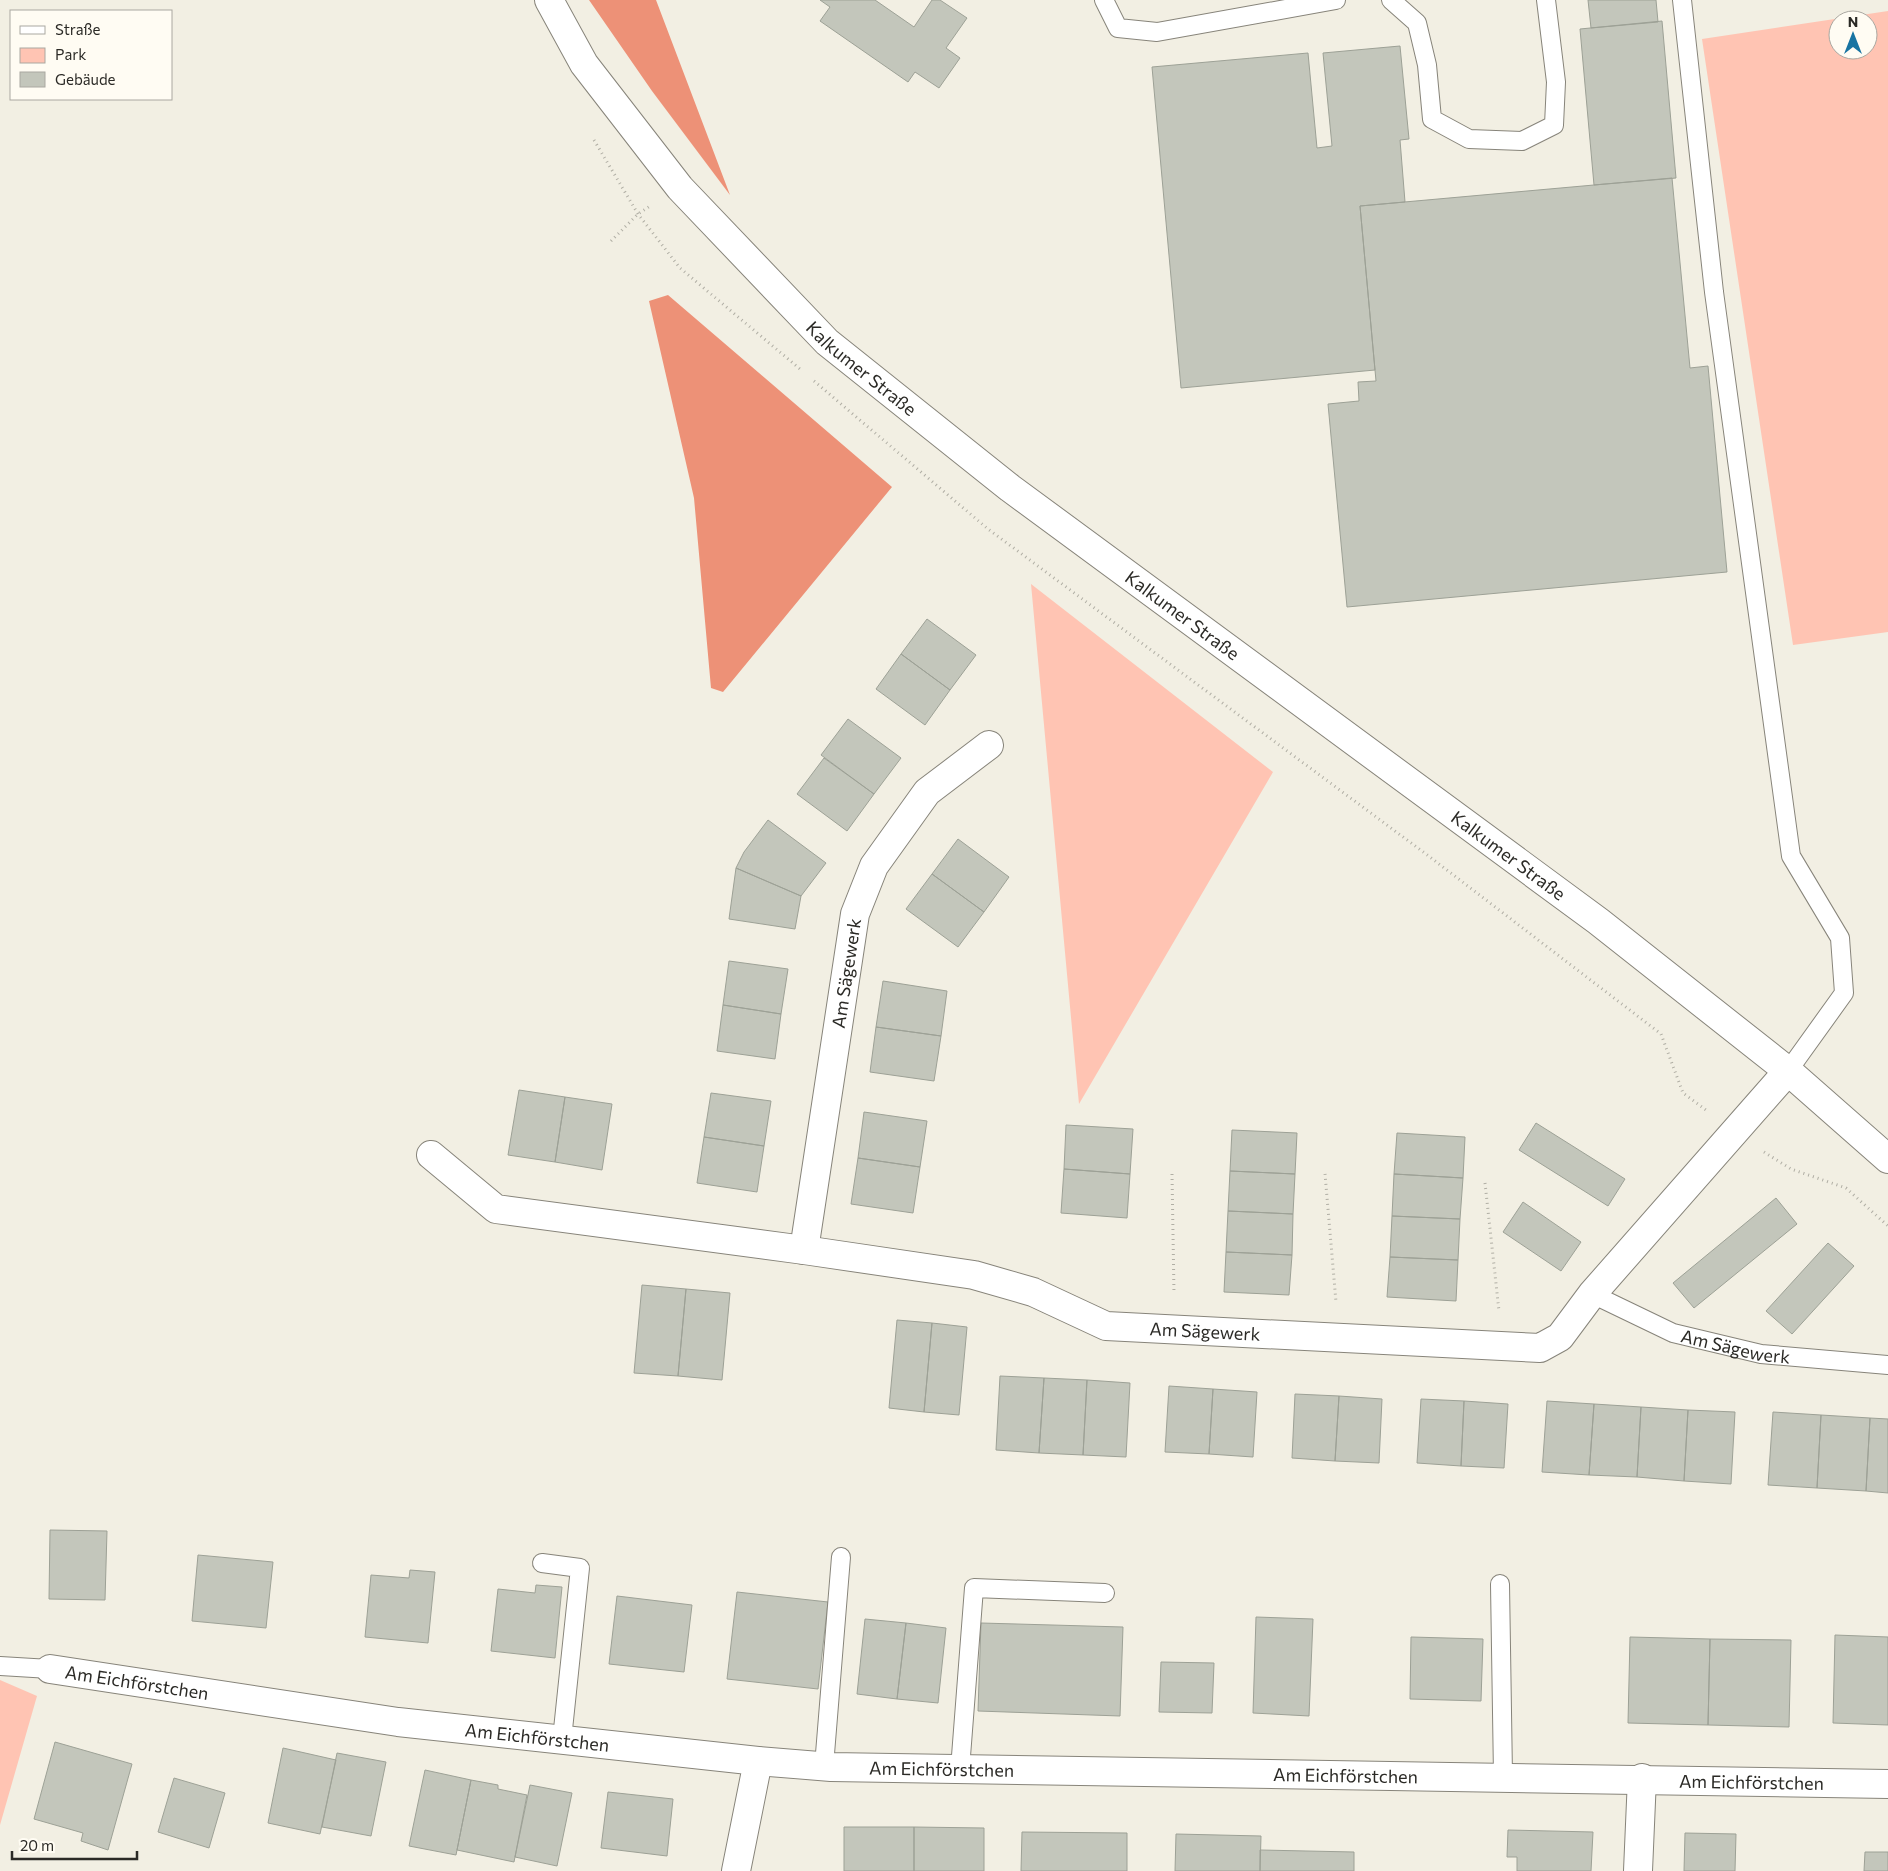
<svg xmlns="http://www.w3.org/2000/svg" width="1888" height="1871" font-family="Commissioner,sans-serif">
  <rect width="100%" height="100%" fill="#f2efe3"/>
  <path fill="#ffc4b3" fill-rule="evenodd" d="M1888,11V632L1793,645L1702,39ZM1838,20H1868V50H1838Z
    M1031,584L1273,772L1079,1104Z
    M0,1680L37,1696L0,1825Z"/>
  <path fill="#ed9177" d="M589,0H656L730,195L652,91Z
    M668,295L892,487L723,692L711,688L694,498L649,301Z"/>
  <path fill="#c3c6bb" stroke="#9da196" d="M820,0H875L914,27L932,0H940L967,18L946,48L960,58L939,88L915,72L908,82L820,21L830,7Z
    M1588,0H1656L1658,22L1591,28Z
    M1662,21L1676,178L1594,185L1580,29Z
    M1400,46L1409,139L1400,140L1405,202L1360,206L1375,370L1181,388L1152,67L1308,53L1317,148L1332,146L1323,53Z
    M1672,178L1690,368L1708,366L1727,572L1347,607L1328,404L1359,401L1358,382L1376,381L1360,206Z
    M927,619L976,655L950,690L901,654Z
    M901,654L950,690L925,725L876,689Z
    M848,719L901,758L874,794L821,755Z
    M824,758L874,794L847,831L797,794Z
    M768,820L826,863L801,896L736,868L744,852Z
    M958,839L1009,877L984,912L932,874Z
    M736,868L801,896L795,929L729,919Z
    M932,874L984,912L958,947L906,909Z
    M729,961L788,969L781,1014L723,1005Z
    M883,981L947,991L941,1036L876,1027Z
    M723,1005L781,1014L775,1059L717,1051Z
    M876,1027L941,1036L934,1081L870,1072Z
    M519,1090L565,1097L555,1162L508,1155Z
    M711,1093L771,1101L764,1146L704,1137Z
    M565,1097L612,1104L602,1170L555,1162Z
    M864,1112L927,1121L920,1167L858,1158Z
    M1536,1123L1625,1179L1608,1206L1519,1150Z
    M1066,1125L1133,1129L1130,1174L1064,1169Z
    M1232,1130L1297,1133L1295,1174L1230,1171Z
    M1397,1133L1465,1137L1463,1178L1394,1174Z
    M704,1137L764,1146L757,1192L697,1183Z
    M858,1158L920,1167L913,1213L851,1204Z
    M1064,1169L1130,1174L1127,1218L1061,1213Z
    M1230,1171L1295,1174L1293,1214L1228,1211Z
    M1394,1174L1463,1178L1460,1219L1392,1216Z
    M1776,1198L1797,1224L1694,1308L1673,1283Z
    M1523,1202L1581,1242L1561,1271L1503,1232Z
    M1228,1211L1293,1214L1292,1255L1226,1252Z
    M1392,1216L1460,1219L1458,1260L1390,1257Z
    M1828,1243L1854,1266L1792,1334L1766,1311Z
    M1226,1252L1292,1255L1289,1295L1224,1292Z
    M1390,1257L1458,1260L1456,1301L1387,1297Z
    M642,1285L686,1289L678,1376L634,1373Z
    M686,1289L730,1293L722,1380L678,1376Z
    M897,1320L932,1323L924,1412L889,1408Z
    M932,1323L967,1327L959,1415L924,1412Z
    M1000,1376L1044,1378L1039,1453L996,1450Z
    M1044,1378L1087,1380L1083,1455L1039,1453Z
    M1087,1380L1130,1383L1126,1457L1083,1455Z
    M1169,1386L1213,1389L1209,1454L1165,1452Z
    M1213,1389L1257,1392L1253,1457L1209,1454Z
    M1295,1394L1339,1396L1335,1461L1292,1458Z
    M1339,1396L1382,1399L1379,1463L1335,1461Z
    M1421,1399L1464,1401L1461,1466L1417,1463Z
    M1464,1401L1508,1404L1504,1468L1461,1466Z
    M1547,1401L1594,1404L1589,1475L1542,1472Z
    M1594,1404L1641,1407L1637,1477L1589,1475Z
    M1641,1407L1688,1410L1684,1481L1637,1477Z
    M1688,1410L1735,1412L1731,1484L1684,1481Z
    M1773,1412L1821,1415L1817,1488L1768,1485Z
    M1821,1415L1870,1418L1866,1491L1817,1488Z
    M1870,1418L1888,1419V1493L1866,1491Z
    M50,1530L107,1531L105,1600L49,1599Z
    M198,1555L273,1562L266,1628L192,1621Z
    M410,1570L435,1572L428,1643L365,1637L371,1575L409,1578Z
    M536,1585L562,1587L555,1658L491,1651L498,1589L535,1593Z
    M737,1592L828,1602L818,1689L727,1679Z
    M617,1596L692,1605L684,1672L609,1664Z
    M1256,1617L1313,1619L1309,1716L1253,1713Z
    M865,1619L906,1623L897,1699L857,1694Z
    M906,1623L946,1628L938,1703L897,1699Z
    M981,1623L1123,1627L1120,1716L978,1711Z
    M1835,1635L1888,1637V1725L1833,1723Z
    M1411,1637L1483,1639L1481,1701L1410,1699Z
    M1630,1637L1710,1639L1708,1725L1628,1723Z
    M1710,1639L1791,1640L1789,1727L1708,1725Z
    M1161,1662L1214,1663L1212,1713L1159,1712Z
    M55,1742L132,1764L108,1850L81,1841L83,1833L34,1819Z
    M283,1748L336,1760L320,1834L268,1823Z
    M337,1753L386,1762L371,1836L322,1827Z
    M425,1770L471,1780L456,1855L409,1846Z
    M174,1778L225,1793L209,1848L158,1832Z
    M471,1780L498,1785V1789L527,1795L514,1862L457,1850Z
    M530,1785L572,1793L557,1866L515,1857Z
    M608,1792L673,1799L667,1856L601,1848Z
    M844,1827H914V1871H844Z
    M914,1827L984,1828V1871H914Z
    M1508,1830L1593,1832L1591,1871H1517V1857H1507Z
    M1022,1832L1127,1833V1871H1021Z
    M1685,1833L1736,1834L1735,1871H1684Z
    M1176,1834L1261,1836L1260,1871H1175Z
    M1260,1850L1354,1852V1871H1260Z
    M1865,1852H1888V1871H1864Z"/>
  <g fill="none" stroke-linecap="round" stroke-linejoin="round">
    <defs>
      <g id="lane">
        <path d="M1104,0L1118,28L1157,32L1336,0"/>
        <path d="M1391,0L1417,23L1427,65L1432,119L1469,139L1522,141L1554,125L1556,82L1546,0"/>
        <path d="M1682,0L1714,292L1791,856L1840,938L1844,993L1788,1071"/>
        <path id="s1" d="M1592,1294L1673,1333L1761,1354L1888,1365"/>
        <path d="M542,1563L580,1568L562,1739"/>
        <path d="M1500,1584L1503,1776"/>
        <path d="M0,1666L50,1669"/>
        <path d="M824,1766L841,1557"/>
        <path d="M960,1769L974,1588L1105,1593"/>
      </g>
      <g id="street">
        <path id="s2" d="M431,1155L496,1209L804,1250L974,1275L1033,1292L1106,1326L1540,1348L1560,1337L1592,1294L1788,1071"/>
        <path id="s3" d="M804,1250L855,914L874,866L927,792L989,745"/>
        <path id="s4" d="M50,1669L398,1722L758,1761L831,1767L1888,1784"/>
        <path d="M736,1871L758,1761"/>
        <path d="M1638,1871L1642,1778"/>
      </g>
      <g id="secondary">
        <path id="s5" d="M549,0L584,64L680,188L827,342L1010,488L1598,921L1788,1071L1888,1159"/>
      </g>
    </defs>
    <use href="#lane" stroke="#87847a" stroke-width="20"/>
    <use href="#street" stroke="#87847a" stroke-width="30"/>
    <use href="#secondary" stroke="#87847a" stroke-width="30"/>
    <path stroke="#b0aea4" stroke-width="3" stroke-dasharray="1 4" stroke-linecap="butt" d="M594,140L638,214L680,268L800,369
      M611,241L638,214L650,206
      M814,381L988,529L1426,854L1661,1034L1683,1093L1706,1110
      M1764,1152L1791,1169L1846,1188L1888,1226
      M1172,1174L1174,1294
      M1325,1174L1336,1302
      M1485,1183L1499,1311"/>
    <use href="#lane" stroke="#fff" stroke-width="18"/>
    <use href="#street" stroke="#fff" stroke-width="28"/>
    <use href="#secondary" stroke="#fff" stroke-width="28"/>
  </g>
  <g text-anchor="middle" dominant-baseline="central" stroke-width="4.5" stroke-linejoin="round" paint-order="stroke">
    <g font-size="18" fill="#2b2a26" stroke="#fffcf3">
      <text stroke="none"><textPath href="#s5" startOffset="486">Kalkumer Straße</textPath></text>
      <text stroke="none"><textPath href="#s5" startOffset="891">Kalkumer Straße</textPath></text>
      <text stroke="none"><textPath href="#s5" startOffset="1296">Kalkumer Straße</textPath></text>
      <text stroke="none"><textPath href="#s3" startOffset="280">Am Sägewerk</textPath></text>
      <text stroke="none"><textPath href="#s2" startOffset="808">Am Sägewerk</textPath></text>
      <text stroke="none"><textPath href="#s1" startOffset="154">Am Sägewerk</textPath></text>
      <text stroke="none"><textPath href="#s4" startOffset="88">Am Eichförstchen</textPath></text>
      <text stroke="none"><textPath href="#s4" startOffset="492">Am Eichförstchen</textPath></text>
      <text stroke="none"><textPath href="#s4" startOffset="898">Am Eichförstchen</textPath></text>
      <text stroke="none"><textPath href="#s4" startOffset="1302">Am Eichförstchen</textPath></text>
      <text stroke="none"><textPath href="#s4" startOffset="1708">Am Eichförstchen</textPath></text>
    </g>
  </g>
  <rect x="10" y="10" width="162" height="90" fill="#fffcf3" stroke="#aaa8a1"/>
  <rect x="20" y="26" width="25" height="8" fill="#ffffff" stroke="#aaa8a1"/>
  <text x="55" y="35" font-size="15" fill="#2b2a26">Straße</text>
  <rect x="20" y="48" width="25" height="15" fill="#ffc4b3" stroke="#aaa8a1"/>
  <text x="55" y="60" font-size="15" fill="#2b2a26">Park</text>
  <rect x="20" y="72" width="25" height="15" fill="#c3c6bb" stroke="#aaa8a1"/>
  <text x="55" y="85" font-size="15" fill="#2b2a26">Gebäude</text>
  <g transform="translate(1853 35)"><circle r="24" fill="#fffcf3" stroke="#aaa8a1"/>
  <path d="M0-4L9 19L0 12L-9 19Z" fill="#1874a2"/>
  <text y="-8" font-size="14" font-weight="bold" text-anchor="middle" fill="#2b2a26">N</text>
  </g>
  <path d="M12 1851v8h125v-8" fill="none" stroke="#2b2a26" stroke-width="2.5"/>
  <text x="20" y="1851" font-size="15" fill="#2b2a26" stroke="#fffcf3" stroke-width="4" paint-order="stroke">20 m</text>
</svg>
